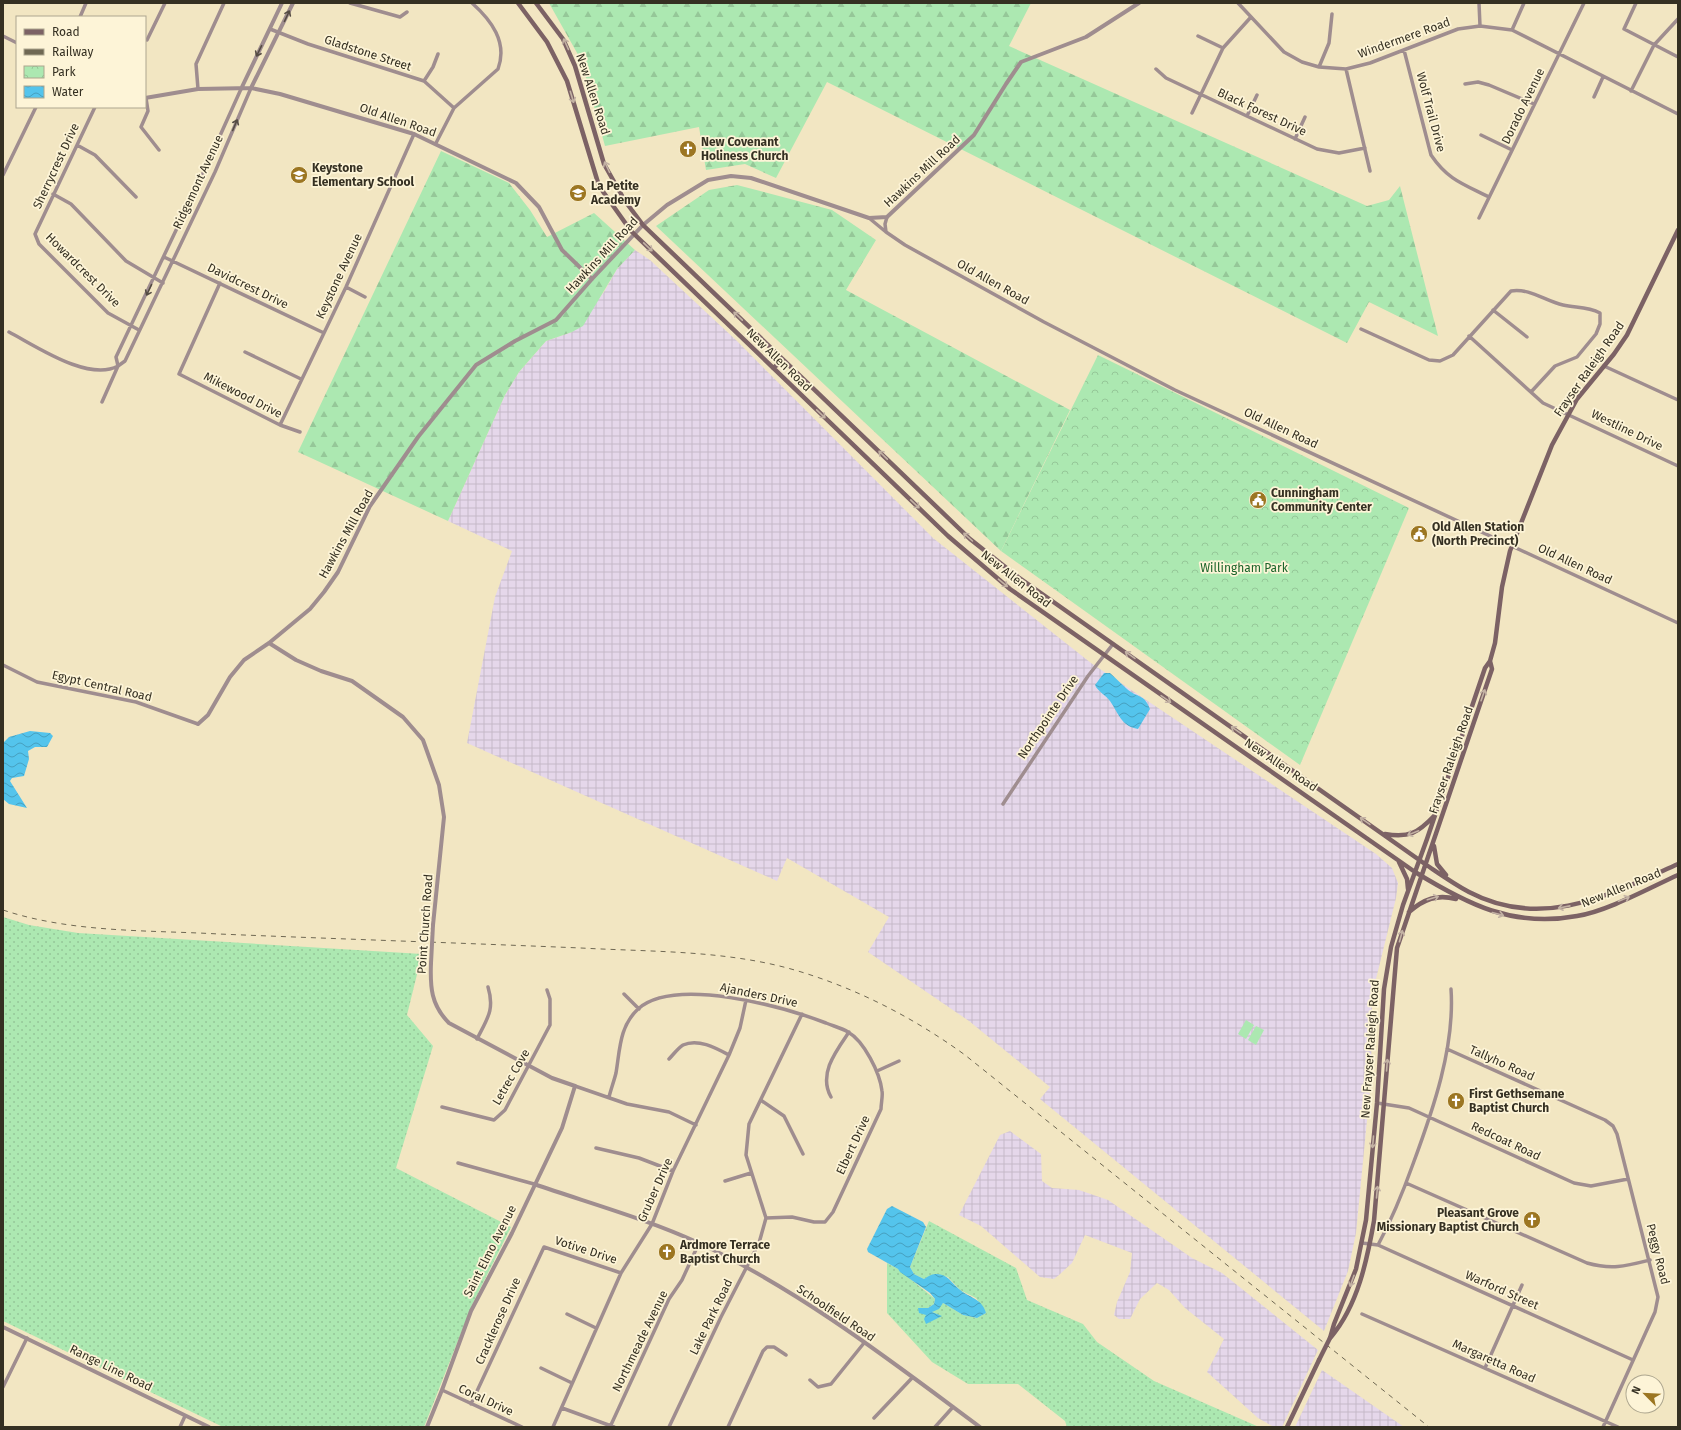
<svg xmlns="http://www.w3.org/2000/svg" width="1681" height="1430" font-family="'Fira Sans',sans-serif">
  <defs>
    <pattern id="industrial-grid" width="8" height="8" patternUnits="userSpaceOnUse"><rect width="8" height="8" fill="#e5d7ea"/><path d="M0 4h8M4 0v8" fill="none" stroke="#c5b9c8"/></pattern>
    <pattern id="grass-dots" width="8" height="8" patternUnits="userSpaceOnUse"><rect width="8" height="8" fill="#ace8b1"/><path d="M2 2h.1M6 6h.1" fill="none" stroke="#95c798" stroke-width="1.8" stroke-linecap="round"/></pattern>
    <pattern id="forest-firs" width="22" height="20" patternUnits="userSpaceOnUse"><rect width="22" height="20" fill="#ace8b1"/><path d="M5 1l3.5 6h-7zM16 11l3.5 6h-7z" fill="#95c798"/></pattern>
    <pattern id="park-crowns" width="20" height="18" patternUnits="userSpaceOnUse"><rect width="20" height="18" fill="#ace8b1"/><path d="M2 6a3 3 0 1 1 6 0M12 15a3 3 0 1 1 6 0" fill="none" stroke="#95c798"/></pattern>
    <pattern id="water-waves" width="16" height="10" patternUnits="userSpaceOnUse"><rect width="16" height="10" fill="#54c4ec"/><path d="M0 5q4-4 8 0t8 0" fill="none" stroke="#46a0bf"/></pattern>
  </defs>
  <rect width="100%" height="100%" fill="#f2e6c2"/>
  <path fill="url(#industrial-grid)" d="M635,250L650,260L737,341L933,538L1091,663L1376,854L1392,868L1398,883L1396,898L1372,995L1371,1079L1356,1233L1348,1271L1324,1331L1040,1099L1050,1087L969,1021L868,952L889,917L787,858L777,881L467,743L495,597L512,551L448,521L505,395L519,372L546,341L572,332L604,292L617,269Z
    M1010,1131L1041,1154L1042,1181L1052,1188L1079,1190L1108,1200L1192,1258L1222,1273L1318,1350L1282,1427H1274L1258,1418L1207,1372L1224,1339L1185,1308L1169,1290L1157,1283L1140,1299L1130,1319H1119L1114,1315L1117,1302L1130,1272L1132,1253L1085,1235L1072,1263L1059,1275L1054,1279L1040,1277L981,1226L959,1215L1000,1135Z
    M1322,1370L1404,1427H1295Z"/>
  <path fill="url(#grass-dots)" d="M3,917L29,925L78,933L422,954L407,1015L433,1046L396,1168L511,1227L472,1305L424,1427H223L3,1321Z
    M929,1221L1016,1268L1027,1300L1083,1324L1097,1342L1154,1381L1259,1427H1067L1065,1421L1018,1384H968L932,1362L887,1313V1263L898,1269L935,1299L934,1304L928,1308H918L941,1315L932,1312L943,1303L963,1315L977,1318L986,1313L976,1298L960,1290L948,1277L936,1274L924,1279L914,1274L910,1267Z"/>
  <path fill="url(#forest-firs)" d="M549,3H1031L1009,46L1367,206L1389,200L1400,186L1438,336L1369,302L1347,343L827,82L776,178L745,164L706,170L699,127L605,146L581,60Z
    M441,151L509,183L530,210L547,237L594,213L635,250L617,269L583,326L572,332L546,341L519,372L505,395L448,521L298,452Z
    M737,185L832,210L876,240L846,290L1070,410L1001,551L656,226L709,190Z"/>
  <path fill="url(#park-crowns)" d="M1098,355L1409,508L1300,765L1001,551Z"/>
  <path fill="#ace8b1" d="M1246,1020L1254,1025L1246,1039L1238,1034Z
    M1256,1026L1264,1030L1256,1045L1248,1040Z"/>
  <path fill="url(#water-waves)" d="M1104,673H1110C1116,678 1121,684 1127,689C1137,698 1144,693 1150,709L1138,729C1121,726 1119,714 1110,701C1106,695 1098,692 1095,685Z
    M30,731L50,733L53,736L47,747H35L28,751L29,759L24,776L12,778L10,781L27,808L9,804L3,799V743L9,737Z
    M892,1206L923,1222L926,1227L910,1267L914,1274L924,1279C927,1277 932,1274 935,1274C947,1273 951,1282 959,1289C969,1298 982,1298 986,1313L977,1318L963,1315L943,1303L939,1309L932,1312L942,1316L926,1324L924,1319L926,1315L919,1313L918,1308H928L934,1304L935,1299L930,1293L900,1272L898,1269L868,1252L867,1249L887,1209Z"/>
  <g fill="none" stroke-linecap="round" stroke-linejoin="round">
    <path stroke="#9f8d8f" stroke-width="3.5" d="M350,3L400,17L407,12
      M1238,3L1284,52L1302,62L1319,67L1346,69L1370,63L1458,29L1480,26L1512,30L1678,114
      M1479,3L1480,26
      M1636,3L1624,29L1678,57
      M80,17L86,3
      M270,29L308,44L424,81L454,108
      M1512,30L1524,3
      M3,36L17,43
      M1198,36L1223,48
      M147,40L165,3
      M1404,50L1431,155C1448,180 1463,184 1489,197
      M1319,67L1329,43L1332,14
      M1156,69L1166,78L1317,149L1339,153L1365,148
      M1346,69L1370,171
      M424,81L433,67L438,54
      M1465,84L1478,82L1489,85L1534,104
      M198,89L196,64L224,3
      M241,89L205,169L116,357L118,366L125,361L215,172L251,88
      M1631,91L1654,45L1678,19
      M1594,97L1603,77
      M146,98L148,111L141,127L159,150
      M95,107L35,234L39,244L108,313L139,330
      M1192,113L1223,48L1251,17
      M1247,116L1257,95
      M1481,135L1512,150
      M1295,139L1305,117
      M436,143L454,108L498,69C508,42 491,20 472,3
      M77,145L95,155L136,197
      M3,175L36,107
      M53,194L71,204L126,261L163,283
      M887,217L885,224L886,232L905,245L1044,322L1175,390L1678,623
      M869,218L886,232
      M1479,218L1584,3
      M164,257L324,333
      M220,283L179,374L280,425L300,432
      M346,287L365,297
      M1493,310L1527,337
      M1361,329L1429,360L1440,361L1453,355L1511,291C1530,288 1545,301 1563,305C1576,308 1587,306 1600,313V324L1596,334L1577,357L1555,366L1531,392
      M9,332C36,346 88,382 118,366
      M1469,336L1543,403L1678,466
      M245,352L301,379
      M1604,366L1678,400
      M102,402L118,366
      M280,425L346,287L414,134
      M3,665L37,682L136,702L198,724
      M1003,804L1088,676L1113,644
      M624,994L639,1009
      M477,1039C487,1019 495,1010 488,987
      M1447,1049L1605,1120L1613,1126L1617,1134L1658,1297L1655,1312L1603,1427
      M669,1059C673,1055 678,1048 683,1045C698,1038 716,1048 729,1055
      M877,1071L899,1061
      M575,1086L627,1104L669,1112L696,1125
      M609,1097C611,1089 614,1081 616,1073C620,1050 619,1027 638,1009C675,976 784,1007 826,1023C833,1026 842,1028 848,1032C864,1041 880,1073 882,1091C883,1096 881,1103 881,1109L833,1212L825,1222H814L792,1217L766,1218
      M831,1097C818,1074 836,1051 849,1032
      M762,1101L784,1116L803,1154
      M1377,1103L1409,1108L1574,1183L1591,1186L1628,1179
      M442,1107L494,1120L505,1110L550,1025V999L547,990
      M596,1148L639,1158L673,1171
      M458,1163L534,1184
      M725,1181L751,1173
      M1406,1183L1587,1263C1612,1270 1626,1266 1650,1260
      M1362,1243L1378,1245L1633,1360
      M1378,1245C1392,1219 1403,1192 1413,1164C1433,1110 1455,1047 1451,989
      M567,1314L596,1328
      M1362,1314L1618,1427
      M541,1368L572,1383
      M1485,1368L1522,1285
      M810,1380L818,1387L831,1384L864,1343
      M3,1387L27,1338
      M442,1390L522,1427
      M471,1404L544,1247L621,1273
      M562,1408L614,1427
      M874,1418L912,1378
      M180,1427L185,1416
      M553,1427L621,1273L652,1224L673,1171L729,1055L740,1028L746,1000
      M610,1427L669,1299L682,1280L699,1243
      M669,1427L721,1317L759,1243L766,1218L746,1155L749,1124L802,1014
      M728,1427L763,1351L767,1347H774L786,1355
      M935,1427L953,1407"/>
    <path stroke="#9f8d8f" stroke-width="4" d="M251,88L293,3
      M241,89L282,3
      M145,98L198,89L251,88L280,94L414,134L516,183L539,207L562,250L592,279
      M269,643L296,660L321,671L352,681L403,717L423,740L439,785L444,817L433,925
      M198,724L208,715L230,677L244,660L269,643L310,609L324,592L338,572L370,506L418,437L476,365L515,341L556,320L592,279L643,225L667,205L708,180L731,176L751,178L869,218L887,217L974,135L1006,84L1021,62L1086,37L1139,3
      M534,1184C589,1203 647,1219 699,1243C801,1291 891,1361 980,1427
      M3,1327L209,1427
      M427,1427L442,1390L471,1311L512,1233L562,1128L575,1086L552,1078L449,1023C431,1005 430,987 431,963"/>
    <path stroke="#7c6265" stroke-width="4.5" d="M518,3L547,42L567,81L599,186L631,231L948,536L1010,589L1415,872C1467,904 1513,928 1577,916C1608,911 1649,888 1678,875
      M536,3L563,39L575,66L604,164L625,201L643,225L970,539L1018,577L1425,864C1440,874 1454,884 1469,892C1543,931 1611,894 1678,864
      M773,368L781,362L787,366
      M1385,834C1409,838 1418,833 1434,816
      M1434,846L1437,864L1446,875
      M1399,862L1407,879L1408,889
      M1409,912C1424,899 1437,894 1456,899
      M1331,1337C1358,1305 1367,1260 1374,1221L1397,948L1492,669L1490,661
      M1330,1338L1334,1324L1356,1269L1366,1220L1377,1103L1384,989L1391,947L1403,905L1427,839L1485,668L1490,661L1495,643L1502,587L1510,551L1552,445L1577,399L1614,354L1627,335L1678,230
      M1287,1427L1319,1360"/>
    <path stroke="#6f6853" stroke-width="1" stroke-dasharray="5 5" stroke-linecap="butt" d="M3,910C72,933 148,930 219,934C340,939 461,943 581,948C653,952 728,950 798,971C858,989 914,1018 965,1055L1429,1427"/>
    <path stroke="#9f8d8f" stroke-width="4" d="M431,963L433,925"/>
    <path stroke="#7c6265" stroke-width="4.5" d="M1319,1360L1330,1338"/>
  </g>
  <defs><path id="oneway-shaft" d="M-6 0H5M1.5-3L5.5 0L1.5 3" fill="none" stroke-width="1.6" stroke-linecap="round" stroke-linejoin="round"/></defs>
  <g stroke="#554c43">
    <use href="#oneway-shaft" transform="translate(287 16) rotate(-65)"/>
    <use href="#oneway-shaft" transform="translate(259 51) rotate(116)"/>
    <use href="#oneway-shaft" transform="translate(235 125) rotate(-67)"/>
    <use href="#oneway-shaft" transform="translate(149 290) rotate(115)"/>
  </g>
  <g stroke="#c3b2a4">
    <use href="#oneway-shaft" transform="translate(566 44) rotate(-114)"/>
    <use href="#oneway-shaft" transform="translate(572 97) rotate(73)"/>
    <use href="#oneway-shaft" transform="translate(607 167) rotate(-116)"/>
    <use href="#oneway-shaft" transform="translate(648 247) rotate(44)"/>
    <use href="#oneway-shaft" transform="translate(738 316) rotate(-136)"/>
    <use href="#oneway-shaft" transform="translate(821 414) rotate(44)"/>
    <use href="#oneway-shaft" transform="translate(883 455) rotate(-136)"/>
    <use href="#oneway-shaft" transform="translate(915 504) rotate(44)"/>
    <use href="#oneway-shaft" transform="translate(968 537) rotate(-138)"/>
    <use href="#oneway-shaft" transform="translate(1003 583) rotate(40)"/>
    <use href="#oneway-shaft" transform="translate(1130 655) rotate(-145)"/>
    <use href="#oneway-shaft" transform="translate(1483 695) rotate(-71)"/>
    <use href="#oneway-shaft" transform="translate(1166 699) rotate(35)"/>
    <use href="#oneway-shaft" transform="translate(1236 730) rotate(-145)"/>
    <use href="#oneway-shaft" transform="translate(1365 821) rotate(-145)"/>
    <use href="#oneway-shaft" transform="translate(1413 833) rotate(158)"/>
    <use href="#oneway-shaft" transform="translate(1433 898) rotate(-17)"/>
    <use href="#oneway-shaft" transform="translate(1624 899) rotate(-22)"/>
    <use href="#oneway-shaft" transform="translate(1564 907) rotate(169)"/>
    <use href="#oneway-shaft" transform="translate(1498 914) rotate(15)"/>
    <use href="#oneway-shaft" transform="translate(1401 936) rotate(-75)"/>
    <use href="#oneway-shaft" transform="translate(1387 1065) rotate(-86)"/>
    <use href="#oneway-shaft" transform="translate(1373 1142) rotate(95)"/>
    <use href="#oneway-shaft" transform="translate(1377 1192) rotate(-85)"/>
    <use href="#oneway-shaft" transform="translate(1352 1281) rotate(110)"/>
  </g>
  <defs>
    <symbol id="church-disc" viewBox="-11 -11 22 22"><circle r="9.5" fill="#9c7622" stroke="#fdf4d7"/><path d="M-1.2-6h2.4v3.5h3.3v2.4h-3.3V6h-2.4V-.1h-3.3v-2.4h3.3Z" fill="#fff"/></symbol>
    <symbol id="school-disc" viewBox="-11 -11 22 22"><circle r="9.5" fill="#9c7622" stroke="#fdf4d7"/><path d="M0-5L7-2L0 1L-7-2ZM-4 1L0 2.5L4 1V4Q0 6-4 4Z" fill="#fff"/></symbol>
    <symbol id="civic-disc" viewBox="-11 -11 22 22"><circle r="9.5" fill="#9c7622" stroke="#fdf4d7"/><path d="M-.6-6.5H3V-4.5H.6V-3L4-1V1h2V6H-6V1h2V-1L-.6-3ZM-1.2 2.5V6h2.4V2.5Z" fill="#fff"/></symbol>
  </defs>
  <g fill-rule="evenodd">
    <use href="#church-disc" x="678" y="139" width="20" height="20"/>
    <use href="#school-disc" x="289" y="165" width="20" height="20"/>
    <use href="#school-disc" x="568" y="183" width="20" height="20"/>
    <use href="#civic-disc" x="1248" y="490" width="20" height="20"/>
    <use href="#civic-disc" x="1409" y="524" width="20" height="20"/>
    <use href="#church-disc" x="1446" y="1091" width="20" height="20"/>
    <use href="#church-disc" x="1522" y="1210" width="20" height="20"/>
    <use href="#church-disc" x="657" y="1242" width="20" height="20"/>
  </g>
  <g text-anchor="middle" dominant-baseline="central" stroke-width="3.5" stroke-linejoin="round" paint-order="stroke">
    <g font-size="12" fill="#353022" stroke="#fdf4d7">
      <text transform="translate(1404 38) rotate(-20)">Windermere Road</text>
      <text transform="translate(368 53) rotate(18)">Gladstone Street</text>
      <text transform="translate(593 94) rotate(72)">New Allen Road</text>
      <text transform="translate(1523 106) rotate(-64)">Dorado Avenue</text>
      <text transform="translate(1262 112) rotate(25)">Black Forest Drive</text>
      <text transform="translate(1431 112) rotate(75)">Wolf Trail Drive</text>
      <text transform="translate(398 120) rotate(19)">Old Allen Road</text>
      <text transform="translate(56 166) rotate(-65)">Sherrycrest Drive</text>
      <text transform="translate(922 171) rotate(-43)">Hawkins Mill Road</text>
      <text transform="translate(198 182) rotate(-65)">Ridgemont Avenue</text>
      <text transform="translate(602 255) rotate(-47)">Hawkins Mill Road</text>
      <text transform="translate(83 270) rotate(45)">Howardcrest Drive</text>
      <text transform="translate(339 276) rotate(-65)">Keystone Avenue</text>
      <text transform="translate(993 282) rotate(29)">Old Allen Road</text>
      <text transform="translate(248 286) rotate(26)">Davidcrest Drive</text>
      <text transform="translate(779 360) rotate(44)">New Allen Road</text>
      <text transform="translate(1589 369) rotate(-55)">Frayser Raleigh Road</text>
      <text transform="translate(243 395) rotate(27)">Mikewood Drive</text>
      <text transform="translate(1281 428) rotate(25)">Old Allen Road</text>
      <text transform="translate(1627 430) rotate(26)">Westline Drive</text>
      <text transform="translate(346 534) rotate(-61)">Hawkins Mill Road</text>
      <text transform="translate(1575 564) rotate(25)">Old Allen Road</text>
      <text transform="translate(1016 579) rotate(38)">New Allen Road</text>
      <text transform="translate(102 686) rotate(13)">Egypt Central Road</text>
      <text transform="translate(1048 717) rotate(-56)">Northpointe Drive</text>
      <text transform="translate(1451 760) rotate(-71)">Frayser Raleigh Road</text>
      <text transform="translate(1281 765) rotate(34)">New Allen Road</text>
      <text transform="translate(1621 888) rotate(-22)">New Allen Road</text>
      <text transform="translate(425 924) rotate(-86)">Point Church Road</text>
      <text transform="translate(759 995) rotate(12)">Ajanders Drive</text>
      <text transform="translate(1370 1049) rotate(-86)">New Frayser Raleigh Road</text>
      <text transform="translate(1502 1063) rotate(24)">Tallyho Road</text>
      <text transform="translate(511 1077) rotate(-60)">Letrec Cove</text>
      <text transform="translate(1506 1141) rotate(25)">Redcoat Road</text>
      <text transform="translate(853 1145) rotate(-65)">Elbert Drive</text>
      <text transform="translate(655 1190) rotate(-66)">Gruber Drive</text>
      <text transform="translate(586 1250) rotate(18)">Votive Drive</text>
      <text transform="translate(490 1251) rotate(-63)">Saint Elmo Avenue</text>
      <text transform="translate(1658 1254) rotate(76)">Peggy Road</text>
      <text transform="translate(1502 1290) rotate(24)">Warford Street</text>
      <text transform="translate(836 1313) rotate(34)">Schoolfield Road</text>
      <text transform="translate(711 1317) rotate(-64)">Lake Park Road</text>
      <text transform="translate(498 1321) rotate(-66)">Cracklerose Drive</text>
      <text transform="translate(640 1341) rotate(-64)">Northmeade Avenue</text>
      <text transform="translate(1494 1361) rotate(24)">Margaretta Road</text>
      <text transform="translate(111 1368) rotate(26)">Range Line Road</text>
      <text transform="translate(486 1400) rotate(25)">Coral Drive</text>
    </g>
    <g font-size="12" font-weight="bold" fill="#353022" stroke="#fdf4d7" text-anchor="start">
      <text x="701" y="142">New Covenant<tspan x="701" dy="14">Holiness Church</tspan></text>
      <text x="312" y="168">Keystone<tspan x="312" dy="14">Elementary School</tspan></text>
      <text x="591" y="186">La Petite<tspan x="591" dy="14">Academy</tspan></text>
      <text x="1271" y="493">Cunningham<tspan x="1271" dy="14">Community Center</tspan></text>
      <text x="1432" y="527">Old Allen Station<tspan x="1432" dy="14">(North Precinct)</tspan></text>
      <text x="1469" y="1094">First Gethsemane<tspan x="1469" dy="14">Baptist Church</tspan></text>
      <text x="1519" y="1213" text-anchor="end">Pleasant Grove<tspan x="1519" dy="14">Missionary Baptist Church</tspan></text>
      <text x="680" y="1245">Ardmore Terrace<tspan x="680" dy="14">Baptist Church</tspan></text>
    </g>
    <g font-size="12" fill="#1a642a" stroke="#fdf4d7">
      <text x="1244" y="568">Willingham Park</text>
    </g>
  </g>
  <rect width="1681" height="1430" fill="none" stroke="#353022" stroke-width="8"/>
  <rect x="16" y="16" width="130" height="92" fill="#fdf4d7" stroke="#ada68f"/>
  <rect x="24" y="29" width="20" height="6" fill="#7c6265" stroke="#ada68f"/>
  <text x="52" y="36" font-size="12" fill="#353022">Road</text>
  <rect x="24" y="49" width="20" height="6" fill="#6f6853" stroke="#ada68f"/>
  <text x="52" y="56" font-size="12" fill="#353022">Railway</text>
  <rect x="24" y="66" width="20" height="12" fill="url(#park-crowns)" stroke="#ada68f"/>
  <text x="52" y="76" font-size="12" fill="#353022">Park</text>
  <rect x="24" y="86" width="20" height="12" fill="url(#water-waves)" stroke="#ada68f"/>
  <text x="52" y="96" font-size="12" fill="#353022">Water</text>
  <g transform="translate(1645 1394) rotate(294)"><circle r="19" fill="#fdf4d7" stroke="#ada68f"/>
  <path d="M0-3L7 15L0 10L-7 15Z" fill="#9c7622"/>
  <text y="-6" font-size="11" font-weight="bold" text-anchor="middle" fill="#353022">N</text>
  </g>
</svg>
